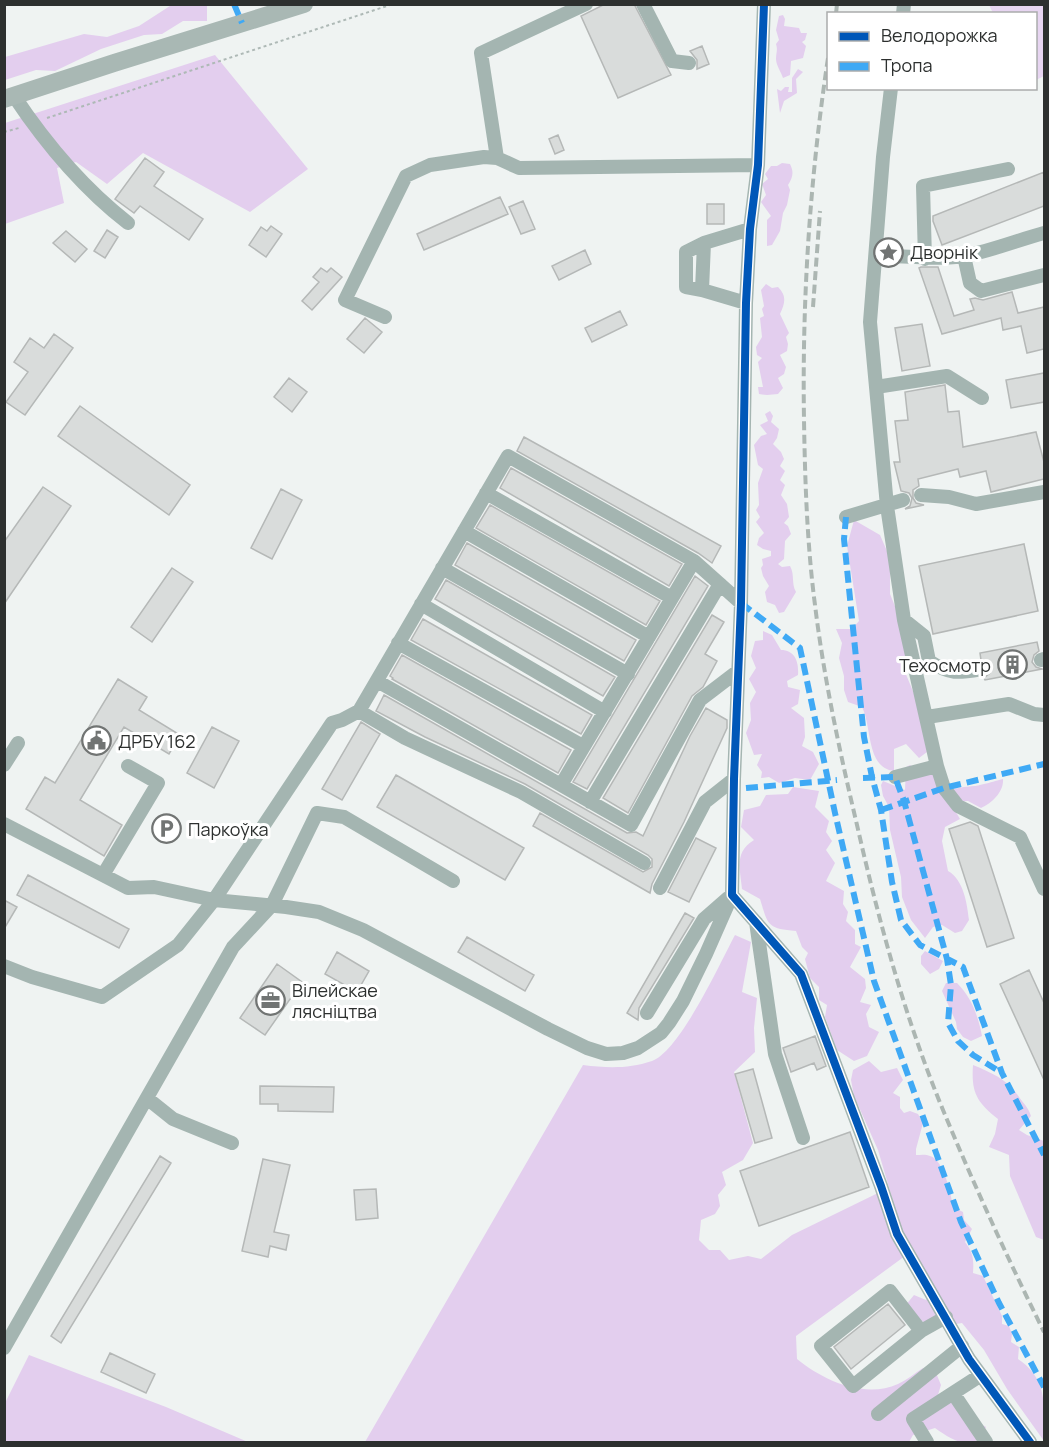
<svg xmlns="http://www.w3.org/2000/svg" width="1049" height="1447" font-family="Manrope,sans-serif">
  <rect width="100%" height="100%" fill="#eff3f2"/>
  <path fill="#e7d5f1" d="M989,5H1044V76L1036,80V14L993,13Z"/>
  <path fill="#e3ceee" d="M173,4L207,5V21H183L162,34L144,35L101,49L55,71L36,70L5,80V57L84,34L107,37L139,26Z
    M783,15L785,19L784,26L799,28L801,33H807L805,40L802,42L806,46L803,58L791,61L790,75L783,78C781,72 776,65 776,59C776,53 778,50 776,44L779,40L776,30L779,16Z
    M215,55L308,169L250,212L143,153L107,184L76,162L57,168L64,203L5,224V123Z
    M798,69L803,72L796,79L797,93L784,101L780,113L777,89L781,91L785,87H789L788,92H792V78Z
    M782,163L790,164C794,172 793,177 788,185L790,190L787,205L783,213L780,231L772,245L767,246V220L771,216L761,202L766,195L762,184L768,179L765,174L771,166H777Z
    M766,284L772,288L778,287C787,296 785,303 780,314L789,333L786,337L788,344L787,351L780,355L786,367L784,374L778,378L783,388L778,394L767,395L759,394L758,387H763L758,362L762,358L757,355L756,347L762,337L760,318L764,316L762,309L764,306L761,290Z
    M770,411L773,416L771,422L779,429L777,438L773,444L781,452L784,459L780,466L785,471L780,480L785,485L781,495L787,504L789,517L784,523L788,526L791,534L785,541L784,559L778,564L782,567L790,566C795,575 791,583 796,592L784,612L779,613L775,605L767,602L765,592L769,586L763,576L761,568L763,565L762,559L771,556V551L763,549L757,545L759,538L764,533L756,522L760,517L756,510L759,505L758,483L763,469L758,465L754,445L761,436L767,434L760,425L768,421L765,414Z
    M854,520L880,535L890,558V594L903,626L909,659L905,672L917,701L927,752L919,758L906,744L894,749V771C866,768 872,726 862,707L848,702L844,690V676L839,658L842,643L836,629H852L859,621L847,546Z
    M763,631L772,635L781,650C795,650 799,662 798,675L787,681L788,687L800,690L798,704L791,708L804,718L805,737L802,746L813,752L819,764L810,780L795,778L779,783L769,777L761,778L762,772L757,765L762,754L754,755L746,733L751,720L750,703L756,692L749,679L756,668L751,656L755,641L763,640Z
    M910,765L919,771L930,769L946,792C957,787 964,787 975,786C978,786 999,780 1003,779C1004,792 992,803 981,808L968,801L950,802L960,819L945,827L942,841L948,871C964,880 967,904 969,920L962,931L955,933L942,925L933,927L925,938L911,920L902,897L901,877L890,830L889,807L883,796L881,785L883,781L905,790L906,767Z
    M793,787L819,791L815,807L829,821L826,832L832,841L826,850L835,863L826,881L844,891L843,904L848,912L846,921L855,930V944L861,947L850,967L865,979L866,988L860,1002L871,1005L866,1014L869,1027L879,1032L867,1056L854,1061L837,1050L825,1017L827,1005L819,1000V987L810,978L805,959L808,953L802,947L796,931C767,929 768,925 760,899L742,889C740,869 734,852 754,840L741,827L744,810L760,806L766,795L788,794Z
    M735,935L751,942L742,992L757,998L754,1028L755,1052L734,1072L753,1143L743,1160L722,1172L726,1185L718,1195L720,1206L715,1214L701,1220L699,1240L709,1250H720L729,1260L748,1256L761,1259L792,1235L878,1193L905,1256L796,1336L797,1359C824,1381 865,1399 898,1384C907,1380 915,1373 923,1368L936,1373L941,1385L937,1398L961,1396L979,1423L986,1427L981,1439C961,1447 951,1439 935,1428L913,1435L909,1442H365L583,1065C607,1068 628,1069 652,1061C680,1051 720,963 735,935Z
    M925,951L943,961L939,969L930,974L921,964V956Z
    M946,983H957C972,998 978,1016 982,1036L971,1041L963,1037L957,1029L956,1022L942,991Z
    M869,1061L881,1072L897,1068L903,1080L893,1093L900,1097V1108L904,1113L910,1111L918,1114L923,1123L916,1149V1155C920,1155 926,1154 930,1156C944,1160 951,1194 953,1207L963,1212L964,1220L972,1229L965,1242C973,1252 974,1260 973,1273L983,1276L1002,1316V1324L1009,1326L1012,1334L1011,1342L1019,1347L1018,1359C1049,1380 1044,1407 1044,1441L1007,1389L984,1350L962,1323C936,1327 922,1328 905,1306L914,1295L926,1300L934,1285L902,1232L878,1150L854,1096L851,1080L853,1070Z
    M973,1065C992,1073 1007,1079 1019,1097C1024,1104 1028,1107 1031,1116L1019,1130L1027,1135L1044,1141V1240L1036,1237L1010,1176L1009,1155L989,1147L995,1134L998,1119C977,1102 971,1093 973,1065Z
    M29,1355L166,1407L248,1442H5V1403Z"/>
  <path fill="#d9dcdb" stroke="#b5b8b7" stroke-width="1.5" d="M605,4H634L671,75L618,98L581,16Z
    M702,46L709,64L697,69V60L690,51Z
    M558,135L564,150L555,154L549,139Z
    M145,158L164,172L154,186L203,219L189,240L140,206L134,213L115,199Z
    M1044,172V206L942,245L933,221V216Z
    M500,197L508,214L424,250L417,234Z
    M523,201L535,229L521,234L509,207Z
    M707,204H724V224H707Z
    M271,226L282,234L266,257L249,245L261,227L267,231Z
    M107,230L118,237L105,258L94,251Z
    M66,231L87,249L75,262L53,243Z
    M585,250L591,264L559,280L552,266Z
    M921,267H938L954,316L974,310L970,299L975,298L983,300L1012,292L1018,313L1044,307V349L1027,353L1021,326L1003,330L1001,318L942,334L919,268Z
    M321,268L327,272L331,268L342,277L312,310L302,301L319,282L313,277Z
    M620,311L627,325L592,342L585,328Z
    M365,318L382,332L364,353L347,339Z
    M922,324L930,366L902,371L895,328Z
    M54,334L73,348L25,415L6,402L28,372L14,362L30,338L44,348Z
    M1044,373V402L1011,408L1006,380Z
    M289,378L307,392L292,412L274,397Z
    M945,385L948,412L959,411L963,447L1036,432L1044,462V479L991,492L986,471L960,477L958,469L918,479L919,486L913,490V498L916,503L924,505L905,509L910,506L912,498L909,493L901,491L894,462H900L895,421L908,420L905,392Z
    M80,406L190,485L169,515L58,436Z
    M524,437L721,546L712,563L698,553L517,451Z
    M511,468L682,564L669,586L500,488Z
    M43,487L71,506L4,604V542Z
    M281,489L302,500L272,559L251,548Z
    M490,505L660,601L646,625L476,528Z
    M467,543L636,640L624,661L455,565Z
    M1024,544L1038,611L933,634L919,566Z
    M172,568L193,582L152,642L131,627Z
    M695,576L708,586L587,789L573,782Z
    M446,580L615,677L603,696L435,599Z
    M712,615L724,622L705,654L717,661L703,687L692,696L628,813L603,798Z
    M423,619L592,715L581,734L411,640Z
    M1037,642L1039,651L1034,655L1032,662L1036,667L1042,669L985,680L984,678L990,673L991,667L986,661L981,660L980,653Z
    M402,655L571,750L558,773L392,679L393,678L390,676Z
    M118,679L147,697L139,710L180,735L169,754L124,727L80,800L122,825L104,856L26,809L45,777L55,783Z
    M384,695L627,833L636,832L643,836L690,736L706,708L727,720V728L684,822L652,884L650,893L533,826L540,813L643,872L652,867V859L648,855L525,784L425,737L376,711Z
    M361,722L380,734L342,800L322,789Z
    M212,727L239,741L214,788L187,773Z
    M396,775L524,848L505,880L377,807Z
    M970,822L978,826L1014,938L987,947L949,829Z
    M696,838L716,848L689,902L668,892Z
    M28,875L129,929L119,948L17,895Z
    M4,900L17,907L4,929Z
    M685,913L694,918L639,1008L638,1020L627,1013Z
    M467,937L534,975L525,991L458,952Z
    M337,952L369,971L357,992L325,974Z
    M277,964L302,982L265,1035L240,1018Z
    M1029,970L1044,1003V1080L1000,984Z
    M815,1036L826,1066L817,1070L814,1063L791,1072L783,1048Z
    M753,1069L772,1138L755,1143L735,1074Z
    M260,1086L334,1087L333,1112L278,1111V1104H260Z
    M850,1132L869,1187L759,1226L740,1171Z
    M160,1156L171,1163L61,1343L51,1336Z
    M263,1159L290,1165L274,1232L289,1235L286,1250L270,1246L268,1257L242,1251Z
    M376,1189L378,1218L356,1220L354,1190Z
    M888,1304L905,1325L851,1369L834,1347Z
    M110,1353L155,1374L146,1393L101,1372Z"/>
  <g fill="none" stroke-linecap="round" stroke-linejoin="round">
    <path stroke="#aeb9b6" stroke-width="2" stroke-dasharray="3 3" stroke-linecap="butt" d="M47,118L393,4
      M4,132L19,128"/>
    <path stroke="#a4b5b1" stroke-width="14" d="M586,4L481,53L497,158L519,168L758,165
      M643,4L672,61L689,63
      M764,4L758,165L750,229L746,303L741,603L734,779L732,895L801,974L881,1186L897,1234L969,1359L1030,1442
      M903,14L904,4
      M891,88L883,157L870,322L887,506L904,620L937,766L895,777
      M14,96C46,144 83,188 128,223
      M964,256L970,283L981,291L1044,275
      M876,257C905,254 934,261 964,256C991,251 1018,240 1044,233
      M925,259L923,186L1008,169
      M702,290L686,287V252L704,243
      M746,303L702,290L704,243L750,229
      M385,317L345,300L406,176L430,165L484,157L497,158
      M876,387L947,376L982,398
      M486,493L672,598
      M921,495L949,497L976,504L1044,492
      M846,517L903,500
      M464,531L649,637
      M442,568L628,674
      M421,604L605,712
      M904,620L924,636L929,661C950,675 959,673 982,669
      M398,643L583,746
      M1041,660L1044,659
      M377,681L561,785L694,561
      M359,711L405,738L521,792L644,863
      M927,717L1009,704L1034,714L1044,715
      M4,765L18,743
      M937,766L944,788L958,806L1020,837L1044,889
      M561,785L631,825L700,700L738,671
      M590,802L720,584
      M4,824L128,888L154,887L214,900L286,907L319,912L363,930L548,1029L587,1048L606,1054L623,1053L638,1048L661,1033L669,1023L683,1001L706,954L732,895
      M103,875L158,783L128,766
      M660,888L705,802L734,779
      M756,922L775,1054L803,1138
      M4,966L32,977L102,997L178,945L214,900L332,723L342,720L359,711L508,456L694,561L741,603
      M647,1013L704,919L728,898
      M148,1099L173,1119L232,1143
      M921,1331L890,1291L821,1346L853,1386L921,1331L946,1317
      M4,1348L233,947L272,905L317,813L344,817L453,881
      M953,1393L986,1442
      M878,1414L962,1346
      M927,1442L913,1419L981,1375"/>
    <path stroke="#a9b8b4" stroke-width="18" d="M4,99L114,63L304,4"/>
    <path stroke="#acb6b2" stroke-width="4" stroke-dasharray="9 4.5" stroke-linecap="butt" d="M836,14L837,4
      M828,58C810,178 802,298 804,420C805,481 807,544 815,605C824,679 840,753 857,825C879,922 905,1018 943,1110C974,1185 1008,1259 1044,1332
      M813,307L820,211"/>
    <path stroke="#3fa9f5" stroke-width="6" stroke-dasharray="12 6" stroke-linecap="butt" d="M234,4L242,23
      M846,517L844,539L864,737L872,777L881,810L892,882L901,920L920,945L963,967L1002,1073L1044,1155
      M741,603L800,648L835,813L874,981L961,1222L999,1303L1044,1387
      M863,778L895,777L904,801L947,959L951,985L948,1023L958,1041L973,1055L1002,1073
      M746,788L837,780
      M881,810L944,788L1044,764"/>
    <defs>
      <path id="cycleway" d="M764,4L758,165L750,229L746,303L741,603L734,779L732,895L801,974L881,1186L897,1234L969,1359L1030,1442"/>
    </defs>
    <use href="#cycleway" stroke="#fff" stroke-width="11"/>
    <use href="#cycleway" stroke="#0057b8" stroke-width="8"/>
  </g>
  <defs>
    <symbol id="sight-ring" viewBox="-11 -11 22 22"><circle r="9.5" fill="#fff" stroke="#717473" stroke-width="1.5"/><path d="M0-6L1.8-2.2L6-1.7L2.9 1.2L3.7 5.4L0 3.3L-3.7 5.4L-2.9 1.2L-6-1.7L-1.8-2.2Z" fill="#717473"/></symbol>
    <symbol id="building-ring" viewBox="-11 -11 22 22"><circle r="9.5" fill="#fff" stroke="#717473" stroke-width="1.5"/><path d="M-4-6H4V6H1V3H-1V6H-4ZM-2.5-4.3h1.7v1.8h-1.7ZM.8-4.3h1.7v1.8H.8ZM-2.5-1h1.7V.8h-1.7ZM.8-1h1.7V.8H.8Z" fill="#717473"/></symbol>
    <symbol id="civic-ring" viewBox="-11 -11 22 22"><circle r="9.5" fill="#fff" stroke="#717473" stroke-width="1.5"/><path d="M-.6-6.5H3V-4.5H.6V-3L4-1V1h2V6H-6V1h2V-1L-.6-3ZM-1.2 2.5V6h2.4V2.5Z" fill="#717473"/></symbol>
    <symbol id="parking-ring" viewBox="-11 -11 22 22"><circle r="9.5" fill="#fff" stroke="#717473" stroke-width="1.5"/><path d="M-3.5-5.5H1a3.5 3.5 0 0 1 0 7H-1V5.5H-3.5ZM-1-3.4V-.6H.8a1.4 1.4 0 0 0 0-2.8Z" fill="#717473"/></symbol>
    <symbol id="office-ring" viewBox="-11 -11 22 22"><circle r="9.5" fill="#fff" stroke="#717473" stroke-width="1.5"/><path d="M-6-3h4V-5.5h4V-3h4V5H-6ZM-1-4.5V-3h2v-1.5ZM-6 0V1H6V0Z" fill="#717473"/></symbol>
  </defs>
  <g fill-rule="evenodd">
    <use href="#sight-ring" x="872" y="236" width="33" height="33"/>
    <use href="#building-ring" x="996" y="648" width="33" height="33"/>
    <use href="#civic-ring" x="80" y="724" width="33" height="33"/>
    <use href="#parking-ring" x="150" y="812" width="33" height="33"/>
    <use href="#office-ring" x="254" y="984" width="33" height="33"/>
  </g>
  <g text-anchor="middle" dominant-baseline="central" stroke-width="6" stroke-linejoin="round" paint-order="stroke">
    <g font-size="18" fill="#2d302f" stroke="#fff" text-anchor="start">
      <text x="910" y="252">Дворнік</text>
      <text x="991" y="665" text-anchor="end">Техосмотр</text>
      <text x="118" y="741">ДРБУ 162</text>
      <text x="188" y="829">Паркоўка</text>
      <text x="292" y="990">Вілейскае<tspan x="292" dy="21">лясніцтва</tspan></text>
    </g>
  </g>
  <rect width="1049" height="1447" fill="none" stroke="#2d302f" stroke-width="12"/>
  <rect x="827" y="12" width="210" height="78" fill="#ffffff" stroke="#abacac" stroke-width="1.5"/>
  <rect x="839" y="32" width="30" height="9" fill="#0057b8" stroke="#abacac" stroke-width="1.5"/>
  <text x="881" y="42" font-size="18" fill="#2d302f">Велодорожка</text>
  <rect x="839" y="62" width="30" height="9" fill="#3fa9f5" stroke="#abacac" stroke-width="1.5"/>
  <text x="881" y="72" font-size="18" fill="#2d302f">Тропа</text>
</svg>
